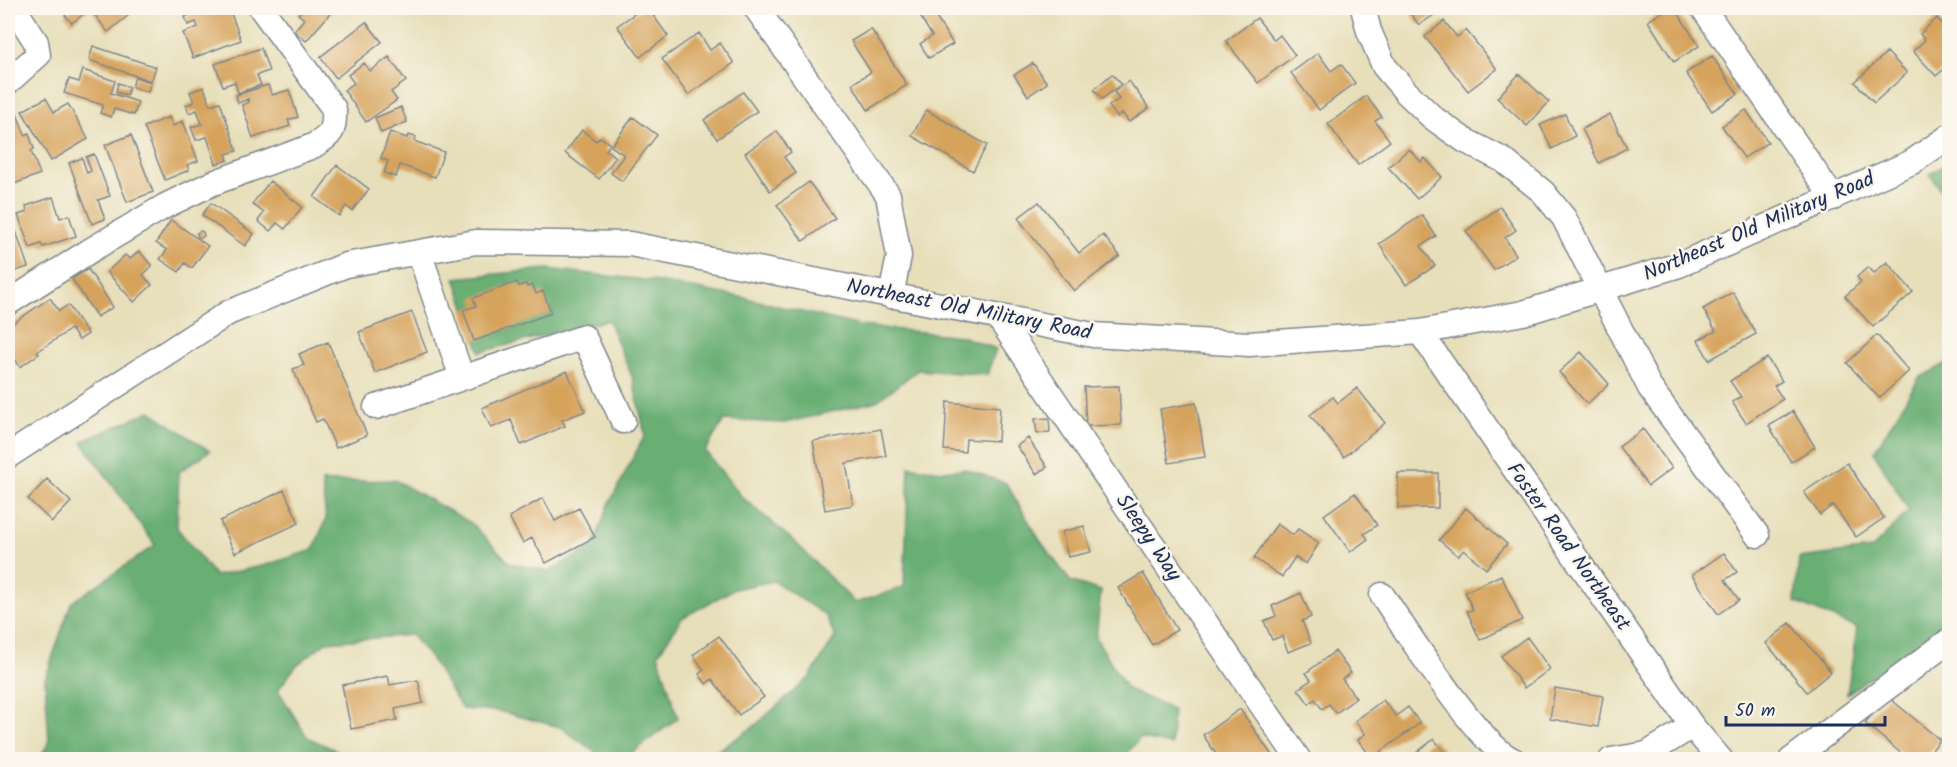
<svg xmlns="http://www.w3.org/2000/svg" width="1957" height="767" font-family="Kalam,sans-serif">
  <rect width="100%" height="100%" fill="#fbf7ec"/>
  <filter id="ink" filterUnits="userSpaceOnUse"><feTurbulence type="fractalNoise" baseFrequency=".0167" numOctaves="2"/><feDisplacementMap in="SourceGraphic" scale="12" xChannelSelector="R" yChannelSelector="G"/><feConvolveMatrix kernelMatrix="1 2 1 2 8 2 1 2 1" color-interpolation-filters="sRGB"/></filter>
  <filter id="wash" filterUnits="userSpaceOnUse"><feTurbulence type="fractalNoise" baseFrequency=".008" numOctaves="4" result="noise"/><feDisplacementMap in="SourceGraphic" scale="24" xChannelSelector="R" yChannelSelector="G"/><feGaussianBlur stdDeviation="1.35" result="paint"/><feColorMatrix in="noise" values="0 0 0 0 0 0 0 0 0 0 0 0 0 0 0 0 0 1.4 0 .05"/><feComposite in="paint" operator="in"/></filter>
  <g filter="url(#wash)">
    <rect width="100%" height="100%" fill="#e7dfba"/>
    <path fill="#69ae73" stroke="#426e68" stroke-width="1.5" d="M1949,162V202L1930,174Z
      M547,269L653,281L746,298L860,326L961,336L996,349L987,375L918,370L877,401L784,423L724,420L705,451L741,496L796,543L855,603L904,587L909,466L942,471L965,469L1006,483L1039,539L1070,581L1101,591L1096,638L1127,689L1173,710L1171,745L1140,738L1122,759H705L752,728L810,677L835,637L826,616L774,581L734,589L682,618L658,654L678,718L624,759H605L560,727L498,711L462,709L433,662L412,635L326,642L296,666L278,690L307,737L346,755V759L39,760L49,742L45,679L71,603L155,545L82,442L150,411L210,451L179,472L177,528L215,576L266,565L313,550L326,519L322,482L395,480L471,523L510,563L549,571L593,547L609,504L645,435L633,379L608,320L480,352L455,278Z
      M1949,362V620L1847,694L1857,628L1795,602L1799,558L1872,549L1909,511L1874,452L1919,378Z"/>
    <g id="blocks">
      <path fill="#d6a35b" d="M74,8H123L129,15L108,32L90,9L72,23L65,15Z
        M203,8H229L241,40L193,58L183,33L198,27L196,22L188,25L185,17Z
        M304,8H335L306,41L294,31L304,19L298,14Z
        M643,8H648L668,36L640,57L617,26Z
        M922,8H930L953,44L929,58L920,44L932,36L917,11Z
        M1406,8H1439L1441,10L1419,25Z
        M1668,8H1675L1699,46L1674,62L1648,21Z
        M1257,18L1274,40L1280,35L1295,55L1258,83L1226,41Z
        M1937,18L1950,32V64L1936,76L1913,51L1925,40L1920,34Z
        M1444,21L1457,37L1466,30L1497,69L1468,91L1425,37Z
        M366,22L382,42L336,78L320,57Z
        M871,29L907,85L868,110L852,84L871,72L851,41Z
        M699,33L710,50L720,43L734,63L688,95L662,59Z
        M93,46L156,67L151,81L89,60Z
        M261,48L269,71L257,75L261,85L238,93L235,82L223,86L215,64Z
        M1887,52L1907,73L1874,103L1855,82Z
        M1318,53L1331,71L1341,64L1355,83L1319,110L1291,73Z
        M1712,56L1738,94L1712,111L1686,73Z
        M389,57L406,81L391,92L397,100L366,122L344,90L354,83L348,75L364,63L370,71Z
        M1033,63L1047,83L1028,96L1014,75Z
        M83,70L115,81L111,93L138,102L134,115L114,109L111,117L100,113L103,105L64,93L69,79L79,82Z
        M1112,74L1121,84L1102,99L1094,89Z
        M1519,74L1549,102L1527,126L1497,98Z
        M135,77L151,82L148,92L132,87Z
        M1129,81L1149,108L1129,122L1122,113L1117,117L1109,106L1119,99L1114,92Z
        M118,83L129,87L127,95L116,92Z
        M268,85L272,95L289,90L298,117L288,120L290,126L253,138L242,105L249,102L248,99L238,103L236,95Z
        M204,87L210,105L220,102L237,151L226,154L228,160L216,164L207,137L196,140L191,127L202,124L197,110L189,113L186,105L194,102L190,92Z
        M743,92L757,111L717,139L704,120Z
        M1366,96L1382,117L1375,121L1390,141L1358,165L1328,124Z
        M46,98L54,112L68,104L88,139L51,161L22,111Z
        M401,107L407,122L381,133L375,118Z
        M15,109L25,135L29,133L34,149L31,151L40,174L9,186L8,112Z
        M926,110L987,145L973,171L912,136Z
        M1746,110L1768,142L1744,158L1722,126Z
        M1565,114L1575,136L1552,149L1540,125Z
        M1610,114L1627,148L1599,163L1582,129Z
        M169,117L173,126L183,121L198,161L187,165L189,170L165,180L144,127Z
        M633,117L657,135L622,181L611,173L624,155L611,146Z
        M582,130L596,141L600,137L610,144L606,150L616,157L599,179L565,153Z
        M777,131L791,152L784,157L796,173L770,191L745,153Z
        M390,132L407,138L408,135L416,137L414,141L444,152L435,177L400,165L396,177L384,173L388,161L381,158Z
        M131,135L153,192L127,202L105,145Z
        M1409,149L1421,162L1425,158L1442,177L1417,199L1388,167Z
        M94,154L110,196L98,200L105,219L92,224L69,163L82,158L87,173L91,171L86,157Z
        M337,165L369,189L352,211L346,206L339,216L314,197Z
        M270,181L302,207L285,229L277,223L270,231L258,221L264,213L252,204Z
        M809,182L835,218L803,241L777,205Z
        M53,197L60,218L69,215L76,236L43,247L41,244L30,248L18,215L27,212L26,206Z
        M1039,202L1079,253L1103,235L1120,256L1074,291L1018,218Z
        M211,203L254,234L245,246L202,215Z
        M8,207L28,267L15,271L11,259L8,260Z
        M1500,207L1516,230L1505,238L1516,255L1494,270L1466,231Z
        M1422,215L1436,236L1421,246L1435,266L1406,285L1379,244Z
        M171,220L208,246L192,268L185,263L179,272L160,259L167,250L156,243Z
        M200,231L203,232L204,236L201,238L198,237L197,233Z
        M139,251L152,266L143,275L152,285L134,302L107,272L125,255L130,259Z
        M1887,262L1913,292L1873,327L1845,296L1861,282L1857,277L1868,267L1874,273Z
        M88,269L113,307L97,317L72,279Z
        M517,282L519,286L526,284L527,287L533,285L536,294L543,291L551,313L474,341L463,310L476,306L473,298Z
        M1733,292L1756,334L1709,360L1698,340L1716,331L1703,309Z
        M50,298L59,311L68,305L88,334L79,340L71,329L37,352L39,354L20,367L8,348V320L11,318L13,323Z
        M412,312L427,352L375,373L359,332Z
        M1877,335L1909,371L1879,398L1847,363Z
        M328,342L367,435L336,448L323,419L316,422L293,369L304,365L299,354Z
        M1581,352L1609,384L1587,404L1559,372Z
        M1767,358L1782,381L1774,386L1783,399L1746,423L1732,402L1741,397L1730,381Z
        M567,371L585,411L562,420L565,426L521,445L511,420L491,428L482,408Z
        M1119,386L1121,425L1086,426L1084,387Z
        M1357,388L1385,423L1344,457L1310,415L1333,397L1338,403Z
        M947,402L1000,407L998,441L966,439L965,452L944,450Z
        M1196,403L1205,457L1169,463L1160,409Z
        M1793,411L1815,447L1791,462L1769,426Z
        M1049,418L1050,432L1037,434L1035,419Z
        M881,429L886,456L846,463L853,505L825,510L813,441Z
        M1643,429L1672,468L1648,486L1619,447Z
        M1028,438L1047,467L1036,474L1017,446Z
        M1847,463L1884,518L1856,537L1833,505L1820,515L1804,492Z
        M1398,473H1438V508H1398Z
        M47,479L71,502L52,522L28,499Z
        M284,490L299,523L235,553L220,521Z
        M1355,493L1377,525L1364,534L1368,539L1350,552L1324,515Z
        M543,498L555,521L579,508L595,537L546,563L532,538L523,543L509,517Z
        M1466,508L1507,544L1486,569L1464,550L1458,556L1439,540Z
        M1277,524L1293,535L1298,529L1319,543L1306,564L1295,557L1282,577L1254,558Z
        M1084,526L1091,552L1068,557L1062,532Z
        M1724,553L1737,572L1725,580L1739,600L1718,614L1692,575Z
        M1143,573L1177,630L1152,645L1118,588Z
        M1501,575L1522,620L1480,640L1467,611L1473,610L1465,592Z
        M1301,593L1311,617L1302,621L1311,643L1288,652L1282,636L1272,640L1264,621L1276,616L1272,606Z
        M1790,623L1831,672L1807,692L1766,643Z
        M719,636L764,697L739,715L712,679L706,684L699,674L704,670L693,655Z
        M1527,637L1550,669L1524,688L1501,656Z
        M1335,651L1351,673L1342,679L1356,698L1336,713L1329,704L1322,709L1315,699L1309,704L1298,689L1311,680L1306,673Z
        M388,676L390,685L418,680L423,703L395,709L397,720L351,729L342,685Z
        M1555,688L1603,696L1598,727L1550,719Z
        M1887,696L1940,740L1924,760H1909L1865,723Z
        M1383,700L1396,716L1408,707L1420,723L1372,758L1358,740L1365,734L1355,721Z
        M1240,709L1275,760H1220L1203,735Z
        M1434,739L1449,758L1407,760Z
        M496,754L499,760H482V759Z"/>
    </g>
  </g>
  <g filter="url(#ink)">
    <use href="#blocks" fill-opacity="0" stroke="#81878c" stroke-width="1.5"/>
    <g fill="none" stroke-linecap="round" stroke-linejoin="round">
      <defs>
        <path id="minor" d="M756,8L888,195L899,256L891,296
          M1363,8L1369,31L1384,66L1406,92L1433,118L1464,140L1503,160L1543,192L1564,218L1650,388L1757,535
          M1703,8L1833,198
          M8,82L38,55L36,42L14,8
          M419,252L462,378
          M8,303L91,250L165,206L213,183L313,146C332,135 335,131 334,109L261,8
          M998,317L1299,760
          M1420,332L1692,726L1721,760
          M376,407L584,337L623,421
          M8,456L228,313L346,265L476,242L630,244L1093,335L1249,344L1420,332L1523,313L1679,265L1912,162L1950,136
          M1382,595C1406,630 1479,746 1513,760
          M1611,760L1647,754L1692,726
          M1791,760L1950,640"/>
      </defs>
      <use href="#minor" stroke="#81878c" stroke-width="27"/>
      <use href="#minor" stroke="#fff" stroke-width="24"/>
    </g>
  </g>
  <g text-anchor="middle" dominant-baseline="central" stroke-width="5" stroke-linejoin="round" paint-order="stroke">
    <g font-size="21" fill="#1b2f5e" stroke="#fbf7ec">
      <text transform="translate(1759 227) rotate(-23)">Northeast Old Military Road</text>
      <text transform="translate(969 310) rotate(11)">Northeast Old Military Road</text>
      <text transform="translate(1148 538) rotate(56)">Sleepy Way</text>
      <text transform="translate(1568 547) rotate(55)">Foster Road Northeast</text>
    </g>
  </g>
  <rect width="1957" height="767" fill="none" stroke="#fbf7ec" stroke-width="30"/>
  <path d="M1726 716v9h159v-9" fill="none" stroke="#1b2f5e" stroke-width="3"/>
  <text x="1735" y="716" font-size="18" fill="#1b2f5e" stroke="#fbf7ec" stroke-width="4.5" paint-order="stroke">50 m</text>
</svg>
